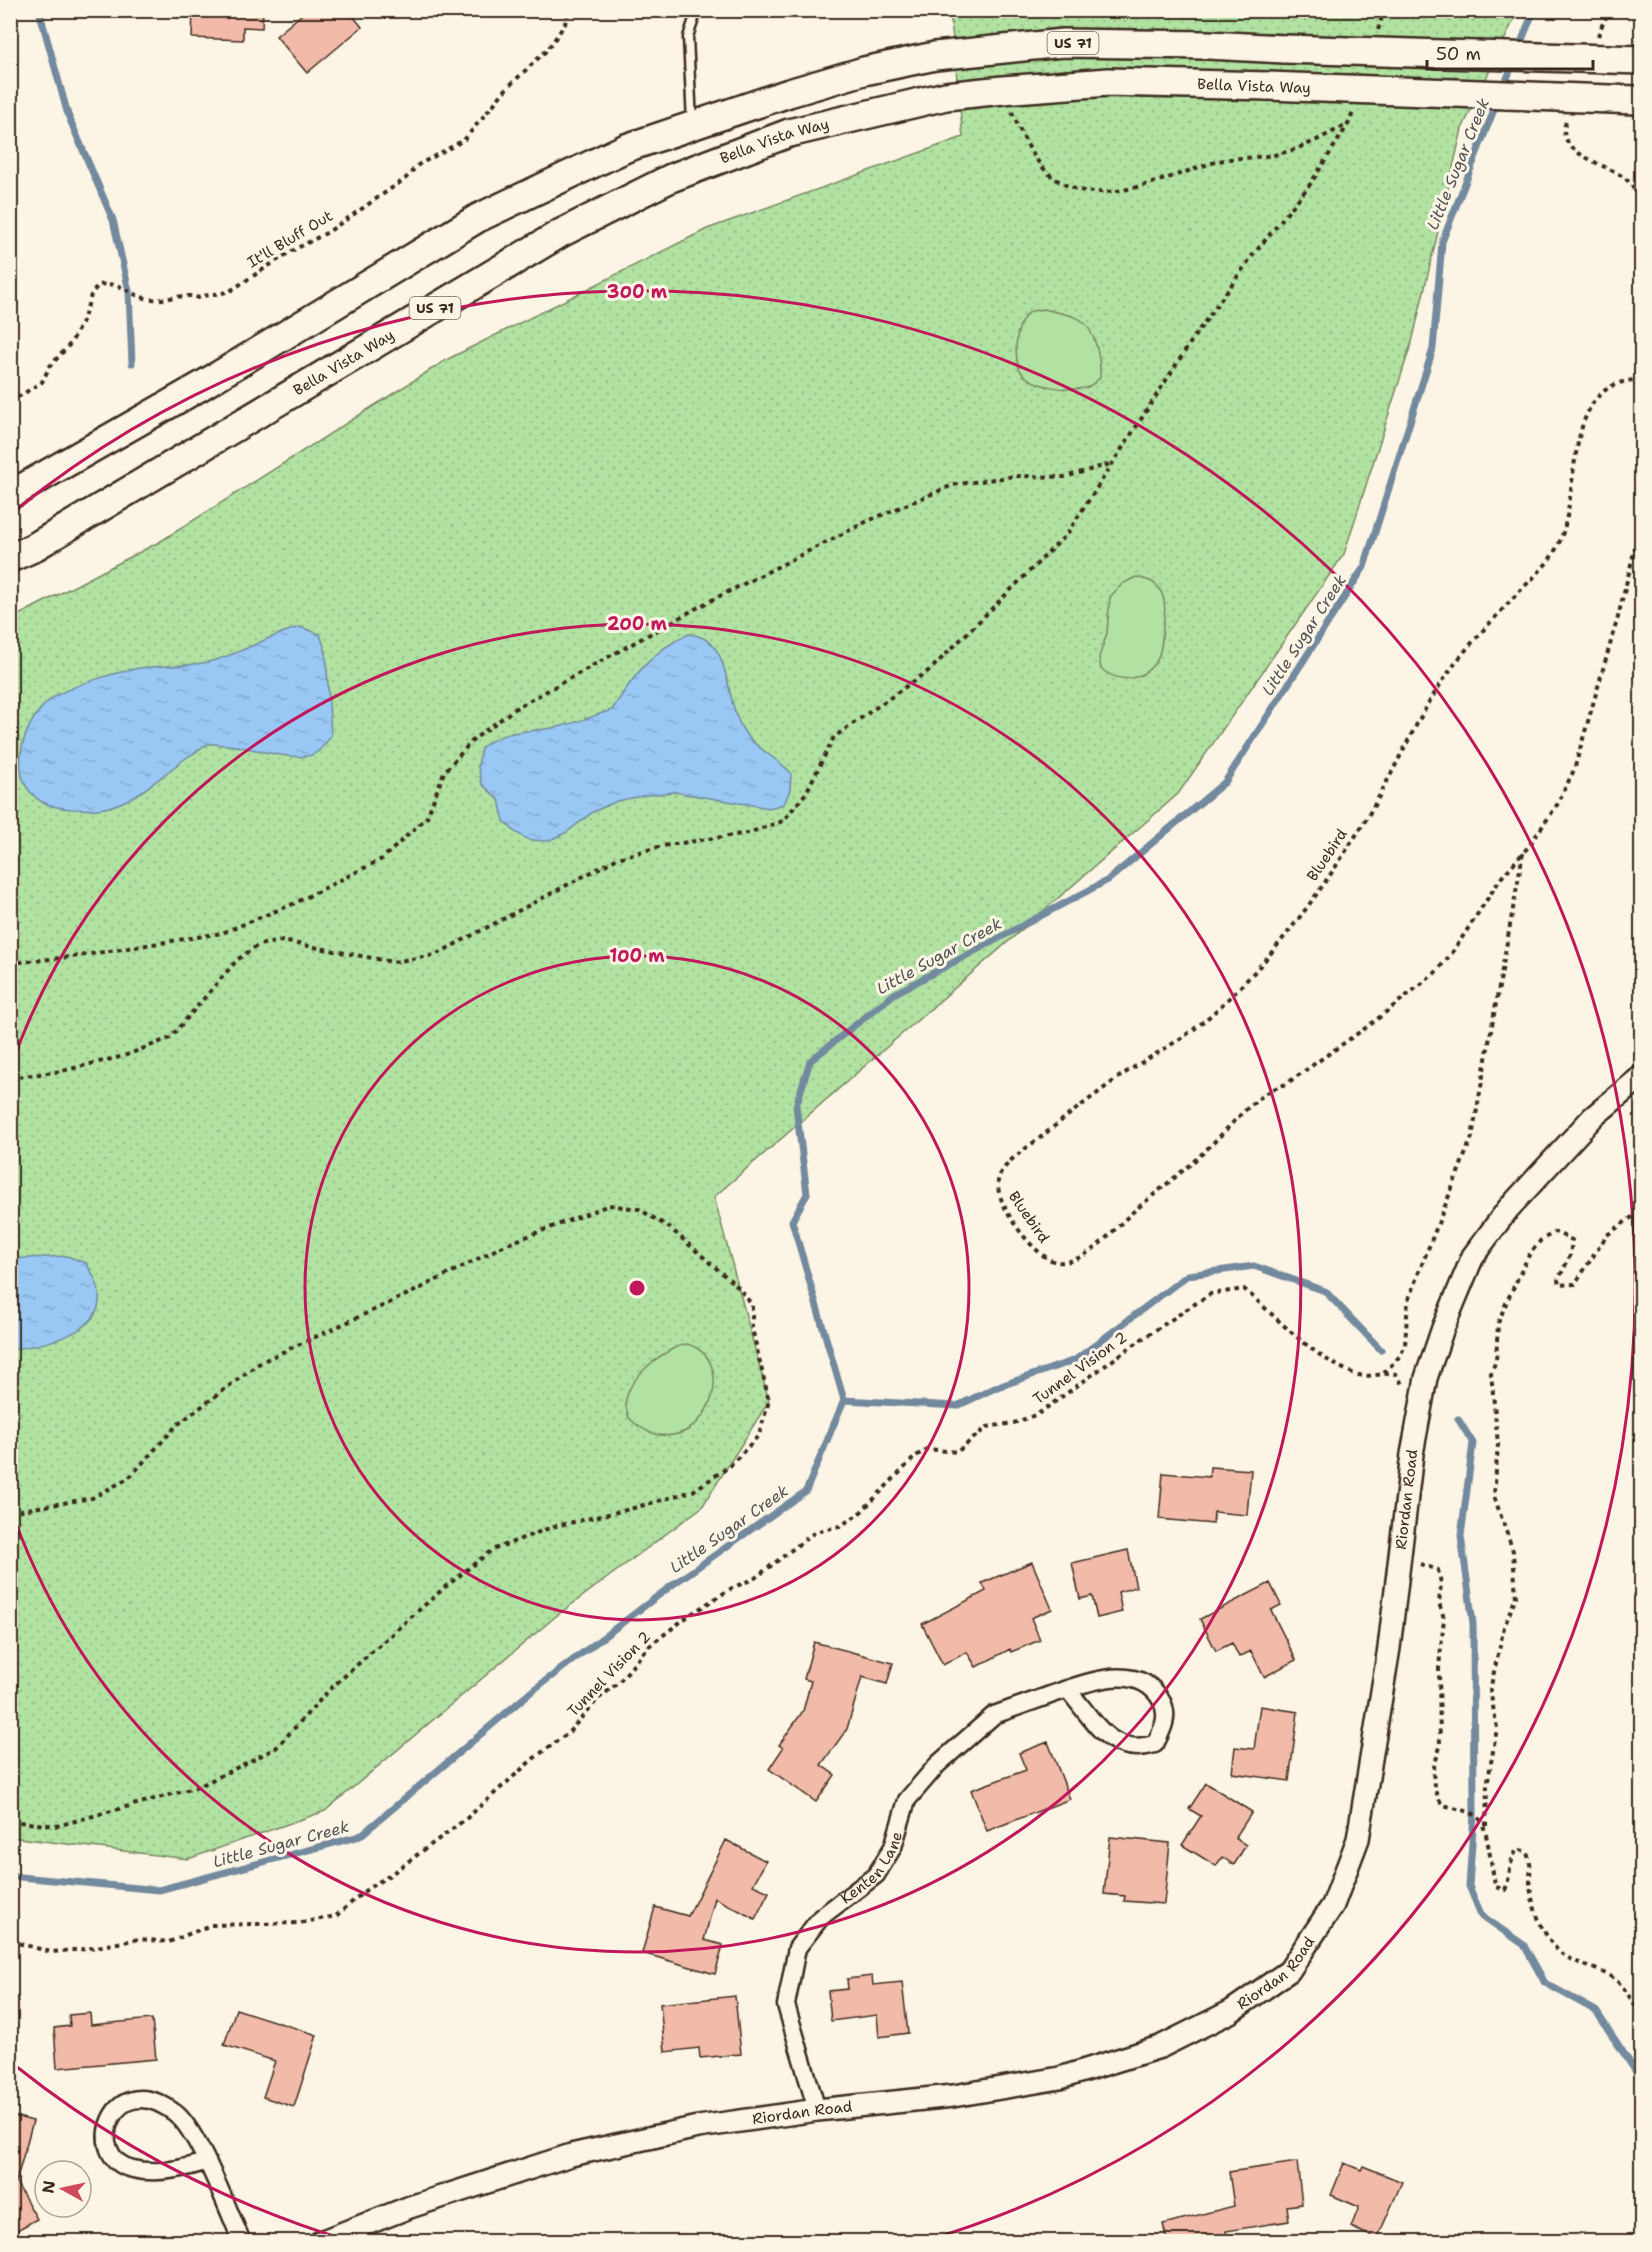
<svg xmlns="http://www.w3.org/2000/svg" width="1652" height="2252" font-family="'Shantell Sans',sans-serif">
  <defs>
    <pattern id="grass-dots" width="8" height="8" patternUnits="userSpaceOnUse" patternTransform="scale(1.5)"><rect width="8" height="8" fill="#b1e2a2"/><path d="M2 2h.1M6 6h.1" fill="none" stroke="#99c28b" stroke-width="1.8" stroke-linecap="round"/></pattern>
    <pattern id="water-ripples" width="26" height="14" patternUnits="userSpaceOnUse" patternTransform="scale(1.5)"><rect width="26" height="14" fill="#99c8f4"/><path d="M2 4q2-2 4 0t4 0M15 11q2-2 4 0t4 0" fill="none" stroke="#85acd1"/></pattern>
  </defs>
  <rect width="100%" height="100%" fill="#fcf5e5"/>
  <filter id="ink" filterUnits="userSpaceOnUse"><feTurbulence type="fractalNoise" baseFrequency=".0167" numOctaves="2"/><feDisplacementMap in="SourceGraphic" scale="12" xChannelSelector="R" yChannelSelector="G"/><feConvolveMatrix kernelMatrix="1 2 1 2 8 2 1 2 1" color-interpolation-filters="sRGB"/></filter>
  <g filter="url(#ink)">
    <path fill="url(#grass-dots)" stroke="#768660" stroke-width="1.5" d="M950,11H1518L1462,129L1413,338L1344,554L1178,794L714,1197L769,1401L702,1507L555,1617L325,1811L188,1859L11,1837V619L161,541L446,360L707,229L963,137Z"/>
    <path fill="#b1e2a2" stroke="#768660" stroke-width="1.5" d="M1044,309C1055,312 1071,314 1081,320C1096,331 1101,361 1100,378C1096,381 1090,387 1085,388C1068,391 1033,387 1022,373C1012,360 1015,321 1030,312C1034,310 1040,310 1044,309Z
      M1136,577C1145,579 1155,581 1160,590C1167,600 1165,615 1163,626C1162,637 1162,654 1155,663C1139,682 1120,683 1101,669L1099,657L1107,633L1110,597L1122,584Z
      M687,1344C749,1363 694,1479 629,1418C628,1413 624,1405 626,1400C630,1376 665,1348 687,1344Z"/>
    <path fill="url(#water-ripples)" stroke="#73899e" stroke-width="1.5" d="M300,627L320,634L326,653L331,736C326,743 320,752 312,755C290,762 250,746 226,745C221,745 213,743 208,744C202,746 195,753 189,756C162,774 138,801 105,808C89,811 56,810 42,802C2,779 24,714 57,695C77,684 117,672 139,668C163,665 189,667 212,661C243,653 269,635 300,627Z
      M689,634C736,639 721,701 746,734C758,750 777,758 791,773L790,790L784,804L769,808L674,792L647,795L617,801L593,812L567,832L548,841L529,840L515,832L504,821L499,800L482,784L478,767L481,748C508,726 530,734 562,726C579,722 595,715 612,710C633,677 652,650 689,634Z
      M67,1256L86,1263C90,1270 95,1277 97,1284C113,1333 44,1344 11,1350V1259Z"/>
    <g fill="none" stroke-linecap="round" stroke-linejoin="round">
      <path stroke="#73899e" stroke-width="7" d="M39,10L68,115L113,220L129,291L132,363
        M1518,50L1534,10
        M1503,89L1513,63
        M844,1400L957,1406L995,1388L1075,1360L1188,1275L1254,1266L1325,1291L1381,1350
        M1458,1419L1473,1443L1461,1536L1473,1623L1474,1814L1469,1886L1481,1915L1524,1945L1545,1983L1596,2011L1642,2081
        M10,1876L159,1890L360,1836L532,1691L675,1583L806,1491L844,1400L792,1221L807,1194L796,1106L810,1061L894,994L1108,880L1225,782L1364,567L1433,349L1442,242L1497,102"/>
    </g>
    <path fill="#f2baa8" stroke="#3b2a1e" stroke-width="1.5" d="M193,10H263L262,28L243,27V40L192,38Z
      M307,10H348L362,27L307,73L276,36Z
      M1210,1467L1251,1470L1247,1515L1214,1512L1213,1524L1159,1519L1163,1473L1209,1477Z
      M1128,1550L1136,1587L1118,1592L1122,1612L1097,1618L1092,1596L1080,1599L1072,1563Z
      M1032,1562L1052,1609L1031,1618L1040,1640L1011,1652L1010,1649L976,1667L967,1652L943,1665L922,1624L986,1591L982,1583Z
      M1270,1583L1281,1605L1271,1610L1296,1660L1264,1677L1251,1651L1239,1657L1232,1643L1216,1651L1200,1619Z
      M814,1642L893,1663L887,1684L862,1677L847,1729L821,1765L835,1775L816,1802L769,1769L783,1748L779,1745L803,1711L811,1681L804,1679Z
      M1260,1706L1298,1712L1289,1781L1232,1773L1235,1747L1254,1749Z
      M1048,1742L1070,1799L987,1831L971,1790L1026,1770L1019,1753Z
      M1206,1783L1252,1812L1235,1838L1246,1845L1234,1865L1222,1857L1216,1866L1182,1845L1201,1816L1189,1809Z
      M1110,1837L1170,1843L1164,1904L1124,1901L1125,1896L1104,1894Z
      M726,1840L766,1861L753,1885L769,1892L755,1919L715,1898L704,1940L723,1945L715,1974L642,1953L655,1907L688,1916Z
      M872,1976L873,1985L902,1982L908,2033L879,2037L877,2015L831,2021L828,1991L848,1989L847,1979Z
      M735,1996L741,2054L700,2058L699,2048L665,2052L660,2004Z
      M236,2009L317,2035L294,2107L263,2097L275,2061L224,2045Z
      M90,2013L91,2025L152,2019L156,2059L57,2068L54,2028L70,2026L69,2015Z
      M10,2115L33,2121L16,2182L37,2219L10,2234Z
      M1297,2162L1302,2204L1287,2206L1289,2221L1226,2231L1228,2241H1167L1163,2224L1234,2206L1229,2172Z
      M1344,2163L1361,2170L1363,2166L1402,2182L1377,2239L1351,2227L1359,2207L1331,2195Z"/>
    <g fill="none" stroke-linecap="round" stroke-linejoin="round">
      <defs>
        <path id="service" d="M692,123L688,37L697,10"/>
        <g id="minor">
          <path id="s1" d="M817,2110L786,2005L797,1948L821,1917L876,1875L893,1847L907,1800L938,1764L994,1715L1067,1689C1094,1719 1109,1758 1155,1744C1163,1729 1170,1715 1161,1700C1141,1665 1098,1679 1067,1689"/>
          <path d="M205,2162C183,2169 157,2175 133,2169C81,2158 112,2064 175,2113C198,2130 229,2212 242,2242"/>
        </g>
        <g id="tertiary">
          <path id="s2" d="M320,2242L410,2207L571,2155L698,2127L817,2110L953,2096L1060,2078L1160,2047L1230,2012L1289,1971L1333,1905L1358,1839L1389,1648L1412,1454L1426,1378L1443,1328L1473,1256L1508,1209L1593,1117L1642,1076"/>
        </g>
        <g id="primary">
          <path d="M10,495L201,386L478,218L626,148L789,93L864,71L935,56L1063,43L1208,45L1284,49"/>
          <path id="s3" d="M10,558L31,549L561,233L671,178L789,133L946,96L1003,90L1108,82L1268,86"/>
        </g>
      </defs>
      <use href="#service" stroke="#3b2a1e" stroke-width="13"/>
      <use href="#minor" stroke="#3b2a1e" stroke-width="21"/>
      <use href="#tertiary" stroke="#3b2a1e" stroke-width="26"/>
      <use href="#primary" stroke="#3b2a1e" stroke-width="32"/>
      <path stroke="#3b2a1e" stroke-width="4" stroke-dasharray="4.5 4.5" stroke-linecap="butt" d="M1378,30L1384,10
        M1598,36L1604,20L1612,10
        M1012,112C1022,135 1035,166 1057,180C1102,211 1172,174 1219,161C1240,156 1262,159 1282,153C1306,147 1327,135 1349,123
        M1566,122C1553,156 1614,164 1630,183C1641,196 1637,238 1638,256L1642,263
        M1642,380C1557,378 1584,497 1557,547C1547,567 1529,581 1514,597C1493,620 1469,644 1451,669C1415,718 1393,777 1360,829C1316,899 1266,968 1203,1022C1174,1046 1140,1061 1111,1083C1087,1101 1064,1118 1041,1137C1027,1148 1006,1160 999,1177C990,1199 1036,1260 1057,1262C1064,1263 1072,1261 1078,1258C1099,1249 1117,1226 1134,1211C1159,1190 1184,1171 1207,1149C1230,1127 1256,1093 1286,1084L1371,1024L1435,973L1452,953L1501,878L1529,846L1557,805L1574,770L1618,617L1642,520
        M10,402L42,382L50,366L71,343L84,318L91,295L98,285C124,280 128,297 152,299C166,301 187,292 198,298C210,293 218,295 230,291L290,252L328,232L405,179L418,165L464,140L507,88L548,49L565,24L568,10
        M10,963L72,957L222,933L293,904L382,859L427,817L444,772L474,739L516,708L706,603L868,521L953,485L1015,476L1065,477L1110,464
        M10,1078L62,1071L124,1056L170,1038L237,960L258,945L282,941L393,962L435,955L618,858L662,846L748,833L783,821L806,793L834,737L931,669L1067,534L1196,334L1253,255L1309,186L1349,123L1353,112
        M1384,1373L1400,1356L1405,1345L1408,1300L1472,1137L1523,853
        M1642,1417V1440
        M10,1512L92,1498L129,1478L177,1425L261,1362L415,1291L505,1245L609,1205L639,1209L670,1228L739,1288L752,1305V1328L769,1401L759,1435L730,1466L693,1491L630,1509L552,1527L492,1550L445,1587L331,1688L276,1748L198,1787L57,1826L10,1821
        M1420,1564L1438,1570L1441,1583L1439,1603L1444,1618L1439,1667L1440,1747L1433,1770L1434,1787L1441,1803C1452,1810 1467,1809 1477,1816C1488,1823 1491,1871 1496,1887L1505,1890C1511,1877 1508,1863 1517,1850L1526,1851C1532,1864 1530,1868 1530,1881C1530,1901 1541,1930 1553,1945C1570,1966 1597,1965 1617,1981C1626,1989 1633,2004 1642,2013
        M1486,1826L1487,1786L1497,1728L1490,1690L1504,1627L1516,1597L1513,1551L1494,1496L1498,1444L1491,1373L1496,1361L1498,1323L1507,1301L1529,1255L1541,1240L1555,1232L1572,1240L1570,1256L1558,1280L1559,1285L1575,1284L1607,1235L1642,1210
        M10,1941L51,1952L86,1949L139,1939L169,1942L211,1925L299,1923L336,1916L367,1889L390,1875L467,1818L533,1759L568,1733L598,1699L619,1682L649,1646L691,1614L732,1588L755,1578L815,1532L840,1526L859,1514L916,1456L927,1449L957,1452L987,1427L1014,1423L1038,1414L1142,1339L1210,1294L1244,1289C1279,1319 1310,1356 1355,1374C1369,1379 1382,1372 1396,1374L1402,1384"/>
      <use href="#service" stroke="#fcf5e5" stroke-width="8"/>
      <use href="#minor" stroke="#fcf5e5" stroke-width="16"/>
      <use href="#tertiary" stroke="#fcf5e5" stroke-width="21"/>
      <use href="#primary" stroke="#fcf5e5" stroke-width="27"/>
      <defs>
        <path id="primary-bridge" d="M1284,49L1642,60
          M1268,86L1637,100"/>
      </defs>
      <use href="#primary-bridge" stroke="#3b2a1e" stroke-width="32" stroke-linecap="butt"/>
      <use href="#primary-bridge" stroke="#fcf5e5" stroke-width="27"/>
    </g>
  </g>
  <g fill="none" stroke="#c2185b" stroke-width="3">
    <circle cx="637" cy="1288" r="332"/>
    <path d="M11 1066A664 664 0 1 1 11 1510"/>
    <path d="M346 2240A996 996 0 0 1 17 2067M17 509A996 996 0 1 1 928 2240"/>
  </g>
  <g text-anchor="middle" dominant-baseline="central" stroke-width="6" stroke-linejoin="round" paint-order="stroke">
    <g fill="#fcf5e5" stroke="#75675a" stroke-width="1.5">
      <rect x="1047.5" y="32" width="51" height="22" rx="4.5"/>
      <rect x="409.5" y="297" width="51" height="22" rx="4.5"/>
    </g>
    <g font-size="14" font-weight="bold" fill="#3b2a1e">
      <text x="1073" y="43">US 71</text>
      <text x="435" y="308">US 71</text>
    </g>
    <g font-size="15" fill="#3b2a1e" stroke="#fcf5e5">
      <text transform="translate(1254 86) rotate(2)">Bella Vista Way</text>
      <text stroke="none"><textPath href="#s3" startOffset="873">Bella Vista Way</textPath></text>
      <text transform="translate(290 239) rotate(-31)">It'll Bluff Out</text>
      <text stroke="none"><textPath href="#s3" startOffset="387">Bella Vista Way</textPath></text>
      <text transform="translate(1327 855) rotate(-56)">Bluebird</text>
      <text transform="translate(1029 1217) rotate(55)">Bluebird</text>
      <text transform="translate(1080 1368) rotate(-36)">Tunnel Vision 2</text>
      <text stroke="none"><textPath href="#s2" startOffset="1509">Riordan Road</textPath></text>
      <text transform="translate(609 1674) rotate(-46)">Tunnel Vision 2</text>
      <text stroke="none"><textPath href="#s1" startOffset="279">Kenten Lane</textPath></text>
      <text stroke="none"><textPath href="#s2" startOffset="1005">Riordan Road</textPath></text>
      <text stroke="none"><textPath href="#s2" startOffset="501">Riordan Road</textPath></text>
    </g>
    <g font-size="16" font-style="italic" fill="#525254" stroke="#fcf5e5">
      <text transform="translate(1458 164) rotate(-68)">Little Sugar Creek</text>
      <text transform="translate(1304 635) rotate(-57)">Little Sugar Creek</text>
      <text transform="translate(939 956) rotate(-29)">Little Sugar Creek</text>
      <text transform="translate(729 1529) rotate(-35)">Little Sugar Creek</text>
      <text transform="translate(281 1844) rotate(-15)">Little Sugar Creek</text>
    </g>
  </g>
  <circle cx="637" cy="1288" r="9" fill="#c2185b" stroke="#fcf5e5" stroke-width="3"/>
  <g font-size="18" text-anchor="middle" font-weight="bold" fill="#c2185b" stroke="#fcf5e5" stroke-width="6" stroke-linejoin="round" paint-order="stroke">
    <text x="637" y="298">300 m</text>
    <text x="637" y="630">200 m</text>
    <text x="637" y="962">100 m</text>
  </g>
  <rect width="1652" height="2252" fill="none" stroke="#fcf5e5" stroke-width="36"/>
  <rect x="18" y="18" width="1616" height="2216" fill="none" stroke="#3b2a1e" stroke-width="2" filter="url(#ink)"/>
  <g transform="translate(63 2189) rotate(278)"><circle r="28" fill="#fcf5e5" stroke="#afa495" stroke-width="1.5"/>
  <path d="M0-4.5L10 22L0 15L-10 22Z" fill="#d1495b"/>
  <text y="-9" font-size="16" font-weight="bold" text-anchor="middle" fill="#3b2a1e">N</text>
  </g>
  <path d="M1427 60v9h166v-9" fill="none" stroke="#3b2a1e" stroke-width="3"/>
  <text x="1436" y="60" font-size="18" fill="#3b2a1e" stroke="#fcf5e5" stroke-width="4.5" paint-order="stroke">50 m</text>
</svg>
